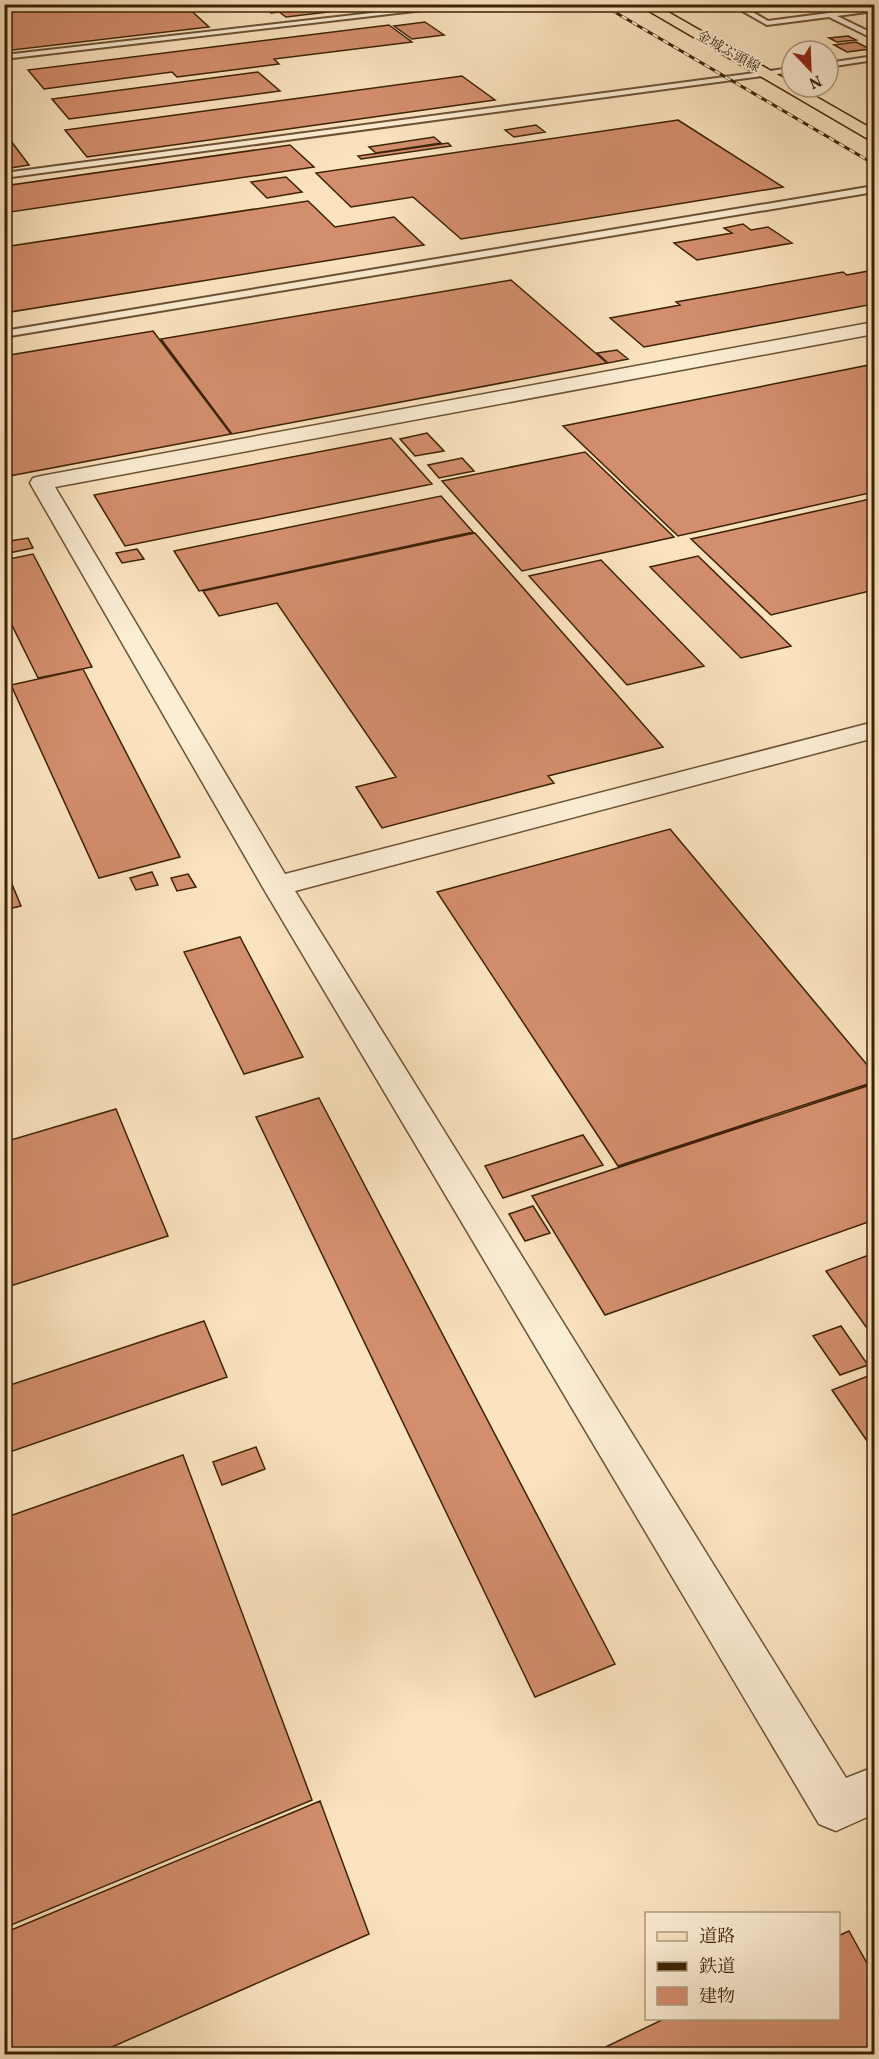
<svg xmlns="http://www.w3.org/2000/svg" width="879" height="2059" font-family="Vollkorn,'Noto Serif JP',serif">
  <rect width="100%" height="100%" fill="#fbe3bf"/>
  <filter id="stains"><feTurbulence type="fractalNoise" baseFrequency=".00333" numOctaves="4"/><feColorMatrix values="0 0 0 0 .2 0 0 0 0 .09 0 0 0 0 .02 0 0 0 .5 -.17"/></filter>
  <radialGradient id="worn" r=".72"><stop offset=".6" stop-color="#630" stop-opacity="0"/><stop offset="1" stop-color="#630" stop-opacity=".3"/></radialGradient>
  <path fill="#d38e6d" stroke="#3c2205" stroke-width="1.5" d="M25,4H184L209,27L4,51V7Z
    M261,4H339L321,7L328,12L286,17L279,12L271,13Z
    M425,22L444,35L412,39L394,26Z
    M389,25L412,42L274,59L279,64L177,77L172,72L44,89L28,70Z
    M848,36L856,40L837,42L829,38Z
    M856,42L870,49L847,52L834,45Z
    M258,72L280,91L69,119L52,99Z
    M462,76L495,100L87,157L65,130Z
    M678,120L783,187L461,239L413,197L351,207L316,173Z
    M536,125L545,132L514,137L505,130Z
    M434,137L441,143L376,153L369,147Z
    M11,141L29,165L4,169V142Z
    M448,143L451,146L361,159L358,156Z
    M290,145L314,167L4,213V186Z
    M286,177L302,192L267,198L251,182Z
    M308,201L335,227L394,217L424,245L4,313V247Z
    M743,224L751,230L768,227L792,243L697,260L674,243L732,233L724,228Z
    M874,270V304L644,347L610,318L680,305L676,302L843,272L847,275Z
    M511,280L607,363L232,434L161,339Z
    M153,331L231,434L4,477V356Z
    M617,350L628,359L608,363L597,353Z
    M874,364V492L678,536L563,426Z
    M427,433L444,451L415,456L400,439Z
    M391,438L432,484L125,546L94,495Z
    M585,452L674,537L522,571L442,481Z
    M462,458L474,471L439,478L428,465Z
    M441,496L473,532L199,591L174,551Z
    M870,499L874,503V590L771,615L691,539Z
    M475,533L663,747L548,776L554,783L382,828L356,787L396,777L277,603L219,616L203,591Z
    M28,538L33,548L4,554V542Z
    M137,549L144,559L122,563L116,553Z
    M33,554L92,667L38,678L4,609V560Z
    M698,556L791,646L741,658L650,567Z
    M601,560L704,666L627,685L529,576Z
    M83,669L180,857L99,878L11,685Z
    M670,829L874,1073V1082L618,1166L437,892Z
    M4,865L21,906L4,910Z
    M152,872L158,885L136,890L130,878Z
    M188,874L196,887L177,891L171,878Z
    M240,937L303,1057L244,1074L184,952Z
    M867,1086L874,1095V1220L605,1315L532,1196Z
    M319,1098L615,1664L535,1697L256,1117Z
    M116,1109L168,1236L4,1288V1142Z
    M583,1135L603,1165L503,1198L485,1166Z
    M533,1206L550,1233L525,1241L509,1214Z
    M874,1253V1338L826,1271Z
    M204,1321L227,1377L4,1454V1387Z
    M841,1326L868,1365L840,1375L813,1336Z
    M871,1375L874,1379V1451L832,1390Z
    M256,1447L265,1469L222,1485L213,1462Z
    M183,1455L312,1800L4,1928V1518Z
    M320,1801L369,1934L96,2054H4V1933Z
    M849,1931L874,1976V2054H591L666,2018H838V1936Z"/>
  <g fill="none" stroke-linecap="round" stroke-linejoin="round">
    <defs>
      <path id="service" d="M450,4H475L4,59V55Z
        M730,4H739L768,21L874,7V11L837,16L874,34V39L829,17L767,25Z
        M874,56V60L828,67V63Z
        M792,68V72L4,178V173Z
        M874,186V192L4,337V331Z"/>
      <path id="tertiary" d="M874,322V334L55,487L285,874L874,722V738L295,891L846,1778L874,1767V1814L836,1831L819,1824L262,886L30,483L33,478L41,476Z"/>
      <path id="primary" d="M637,4H654L792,83V87H799L874,130V141L868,139Z"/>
    </defs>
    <use href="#service" stroke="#6c5234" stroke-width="4"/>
    <use href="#tertiary" stroke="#6c5234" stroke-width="3"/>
    <use href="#primary" stroke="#3c2205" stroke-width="3"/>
    <use href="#service" fill="#fcedd5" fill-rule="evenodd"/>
    <use href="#tertiary" fill="#fcedd5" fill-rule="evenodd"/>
    <use href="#primary" fill="#fbe3bf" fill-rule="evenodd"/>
    <defs>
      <path id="rail" d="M601,4L874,164"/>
    </defs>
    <use href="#rail" stroke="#3c2205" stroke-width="3"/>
    <use href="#rail" stroke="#fcedd5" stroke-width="2" stroke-dasharray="6" stroke-linecap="butt"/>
  </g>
  <g text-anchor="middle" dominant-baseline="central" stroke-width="4.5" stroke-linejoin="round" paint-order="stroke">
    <g font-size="14" fill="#3c2205" stroke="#fcedd5">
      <text transform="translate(728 52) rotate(29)">金城ふ頭線</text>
    </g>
  </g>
  <rect width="879" height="2059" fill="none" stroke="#fbe3bf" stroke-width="24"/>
  <rect x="6" y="6" width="867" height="2047" fill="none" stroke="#3c2205" stroke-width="3"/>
  <rect x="12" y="12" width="855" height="2035" fill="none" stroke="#3c2205" stroke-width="1.5"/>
  <rect x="645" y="1912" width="195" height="108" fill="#fcedd5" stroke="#af9c82" stroke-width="1.5"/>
  <rect x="657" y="1932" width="30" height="9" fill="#fbe3bf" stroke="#af9c82" stroke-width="1.5"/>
  <text x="699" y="1942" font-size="18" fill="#3c2205">道路</text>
  <rect x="657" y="1962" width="30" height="9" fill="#3c2205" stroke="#af9c82" stroke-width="1.5"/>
  <text x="699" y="1972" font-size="18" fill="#3c2205">鉄道</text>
  <rect x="657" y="1987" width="30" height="18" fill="#d38e6d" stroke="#af9c82" stroke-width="1.5"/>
  <text x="699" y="2002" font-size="18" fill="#3c2205">建物</text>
  <g transform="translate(810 69) rotate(157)"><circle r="28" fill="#fcedd5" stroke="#af9c82" stroke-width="1.5"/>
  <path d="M0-4.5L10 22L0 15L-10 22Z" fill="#8f2418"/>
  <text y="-9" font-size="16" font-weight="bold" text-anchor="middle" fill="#3c2205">N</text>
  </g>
  <rect width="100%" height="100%" filter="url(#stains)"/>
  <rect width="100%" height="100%" fill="url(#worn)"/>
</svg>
